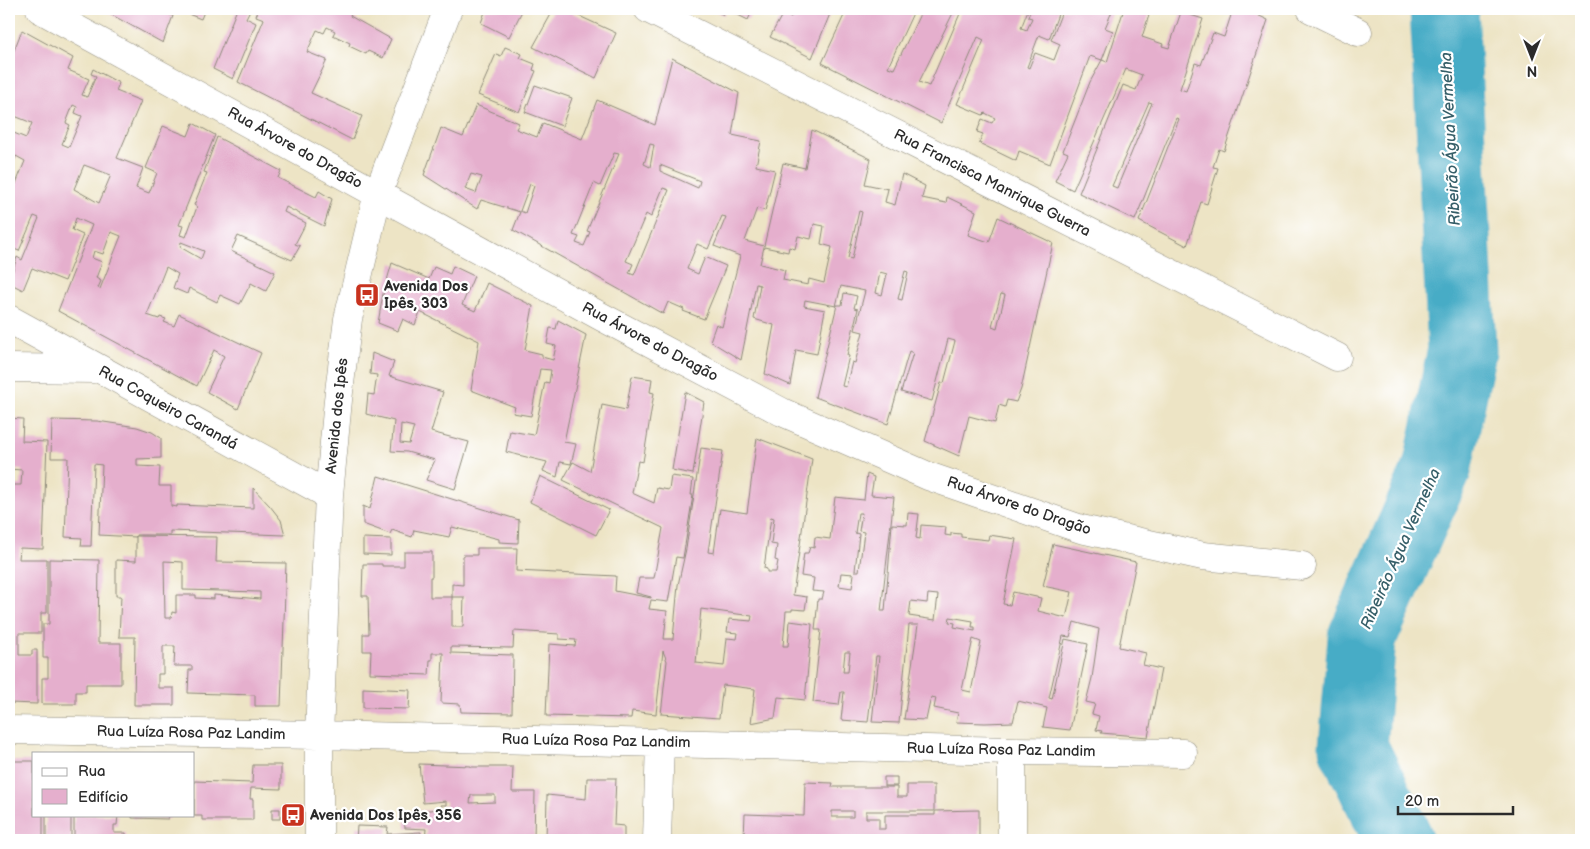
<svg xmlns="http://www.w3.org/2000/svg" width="1590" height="849" font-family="'Balsamiq Sans',sans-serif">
  <rect width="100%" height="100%" fill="#fff"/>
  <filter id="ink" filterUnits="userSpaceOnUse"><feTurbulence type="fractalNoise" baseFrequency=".02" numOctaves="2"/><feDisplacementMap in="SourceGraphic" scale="10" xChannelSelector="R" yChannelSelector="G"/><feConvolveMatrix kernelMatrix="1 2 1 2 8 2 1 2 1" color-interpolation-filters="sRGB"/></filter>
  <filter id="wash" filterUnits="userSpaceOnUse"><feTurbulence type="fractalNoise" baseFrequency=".0096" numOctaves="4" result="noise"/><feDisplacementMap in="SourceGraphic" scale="20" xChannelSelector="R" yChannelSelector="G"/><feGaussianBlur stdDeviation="1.12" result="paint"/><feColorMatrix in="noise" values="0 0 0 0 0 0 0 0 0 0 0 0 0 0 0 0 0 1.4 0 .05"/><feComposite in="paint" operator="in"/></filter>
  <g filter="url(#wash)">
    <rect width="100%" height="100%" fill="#ede4c5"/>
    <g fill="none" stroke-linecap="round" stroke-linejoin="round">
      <path stroke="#47acc6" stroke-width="69" d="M1399,840L1353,747L1362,638L1437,469L1462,350L1444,9"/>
    </g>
    <g id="blocks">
      <path fill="#e5afcd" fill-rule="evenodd" d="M101,9H163L162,11L173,16L163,43Z
        M184,9H205L201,19L183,12Z
        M237,9L250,10L246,18L256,23L233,79L213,69Z
        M259,9H354L350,16L391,39L383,58L368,51L366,54L349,46L350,43L333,35L335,31L327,27L324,33L317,30L307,52L327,60L311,93L362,116L352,140L238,82L264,19L256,16Z
        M486,9H523L509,37L481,23Z
        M554,9H564L616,33L596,78L533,47Z
        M711,9H753L748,20L726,9L724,15Z
        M794,9H832L812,58L770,37L783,13L791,17Z
        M847,9H955L919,82L929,86L962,9H1025L1028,10L1021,28L1027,30L1032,18L1028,17L1031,9H1060L1049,39L1039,35L1027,67L1029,68L1035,53L1054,60L1060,44L1051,40L1063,9H1113L1105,28L1113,31L1102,60L1090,56L1050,164L1019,151L1016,161L979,143L983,134L977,132L982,119L992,123L995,118L985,113L983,115L957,104L984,40L978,37L941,123L822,63ZM914,11L920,14L894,69L888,67Z
        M1124,9H1151L1142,37L1163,44L1162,46L1169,48L1181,12L1203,19L1180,89L1186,91L1195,63L1201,65L1213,33L1224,37L1233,9H1245L1268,20L1224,151L1219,149L1213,167L1218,168L1207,204L1201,202L1187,246L1139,221L1171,139L1179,119L1176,118L1135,220L1079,193L1123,85L1136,90L1142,75L1126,69L1073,190L1055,181L1068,153L1063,151L1090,82L1102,60L1107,62ZM1149,102L1152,103L1117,188L1112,186Z
        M22,30L73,58L68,70L89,79L82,95L87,97L96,76L91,74L93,69L119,83L116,91L141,101L117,158L143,168L136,188L149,193L157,173L146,168L163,126L188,136L193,123L215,135L179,225L183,226L180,235L186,237L197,207L194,205L207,173L204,172L217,137L281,171L278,178L316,197L319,191L332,199L324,226L286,207L284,212L306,223L295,244L300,246L292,260L238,236L231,251L275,272L266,291L251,283L240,304L220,295L217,302L189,288L187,294L173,288L178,274L166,267L147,315L159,319L160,317L166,319L164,322L174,326L179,314L261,353L238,409L207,392L224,356L214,350L197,386L58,311L92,225L76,218L72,230L83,235L65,281L32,268L23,290L9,283L17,257L22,260L39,218L34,216L19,251L9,247V184L15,186L25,161L16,156L9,176V131L26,138L32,123L12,115L9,123V63ZM73,105L77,107L75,113L82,116L69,147L62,144L70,125L66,123ZM84,165L111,175L99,203L74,189ZM111,232L121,236L100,289L98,288L101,281L96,278L102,262L92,258L94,251L103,254ZM181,242L204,251L201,259L180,247Z
        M505,47L522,54L520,58L535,64L533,70L536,71L519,112L478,95L496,54L501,56Z
        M672,58L739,93L732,135L761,141L756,166L775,170L765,211L757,208L745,241L764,246L783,163L805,168L812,130L871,159L865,184L888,189L885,202L895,205L902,174L925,186L922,198L946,203L947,197L976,211L968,235L989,242L998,217L1053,243L1021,389L1016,402L1007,400L1005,407L999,405L995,423L969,416L959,456L925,441L941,383H944L955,341L948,339L932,401L901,392L913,353L909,351L888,424L815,397L837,305H842L844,293L857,296L854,308L858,309L847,355L849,356L842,386L846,387L852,362L855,363L863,332L855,330L865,291L841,286L836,306L805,300L804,306L825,310L817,354L796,350L790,385L765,374L774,325L754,319L760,285L756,284L741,360L710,341L716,324L722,327L740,256L714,246L726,217L722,216L708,249L697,244L687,269L698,274L705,257L726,266L704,319L683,311L684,309L668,302L663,314L513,230L520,212L481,200L477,209L424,175L441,128L463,137L476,105L519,123L516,129L537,137L543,123L582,139L597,100L655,125ZM650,144L654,145L650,167L644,164ZM614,153L619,154L587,231L590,232L584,246L576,243L579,237L573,235L594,183L600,186ZM660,165L700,181L698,188L660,171ZM471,174L482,177L476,193L465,189ZM530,184L534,186L525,213L520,211ZM663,188L669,190L634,275L629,273L633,264L626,261L646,214L651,217ZM859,211L862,212L852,259L848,258ZM814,224L824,226L821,244L832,247L824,283L809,279L808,285L783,280L785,270L760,264L764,247L788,252L789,247L795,249L798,236L811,239ZM905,271L908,272L902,300L898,299ZM880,272L887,274L882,295L876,293ZM1001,294L1005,295L997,328L992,326Z
        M535,85L572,98L562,126L525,112Z
        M392,263L429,279L434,267L450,274L453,266L474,276L462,305L475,311L487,283L533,306L525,350L542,354V357L553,360L556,346L547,344L550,328L556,329L558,320L586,335L564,442L576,444L571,464L560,462L557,477L543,471L547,462L506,452L510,431L534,435L545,382L549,383L551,370L540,369L531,416L513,413L515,407L471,390L479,341L420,312L415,325L403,319L398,331L378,323L383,294Z
        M372,353L394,362L389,376L443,392L431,432L469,442L455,489L426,480L435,460L407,452L391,451L394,421L366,414L368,394L374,395L377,375L370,374ZM401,424L414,427L409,444L400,443Z
        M632,376L652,379L650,392L654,393L643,462L638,461L632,493L654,503L657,488L669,490L671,476L693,479L691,495H693L683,558L676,557L668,602L651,600L649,609L667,611L664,639H673L678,585L686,549L701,448L723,451L708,552L714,553L720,509L747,513L757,438L812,459L793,595L807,597L805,610L792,609V611H786L783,646H788L790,621L812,624L805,700L778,697L775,718L751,723L755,689L723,685L719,718L661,714L667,661L663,651L656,714L632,711L631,718L546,716L549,644L575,646L576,640L559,639V634L514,631L513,648L451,647V653L513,655L512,713L461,712L460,704L441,703L443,653H432V660H430L429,675L370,673L371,651H363V634H369L368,596H362L363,564H382V566H404V552H432V577H430V597H452V584L463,585V555H477V548H517L516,571L616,576L615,591L651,598V597L636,593L639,578H654L663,528L563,480L573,462L590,471L602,405L626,410ZM771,517L774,518L771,544L777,545L775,560L778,561L776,572H767V569L764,568ZM452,597H464L463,627H452ZM701,609L752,616L751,621L729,619L727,632L738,633L737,639L727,638L724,666L696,663Z
        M685,392L704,402L693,474L672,470Z
        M9,418L23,419L22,441L47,442L43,549L20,548L19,559H47V613H41V633H19V655H32V650H37V704L9,703V485H21L22,470L9,469Z
        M52,420L97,421L137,427L152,432L161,438V458L137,459V466L160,467L159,486H171V506L177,507V505L253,508V488L270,506L281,520L285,535L170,531V535H136V537L99,535L102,465L94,464L91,546H81L82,538L65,537L68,458H51Z
        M867,474L874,477L871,495L894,497L881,611H885L892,524L907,525L908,513L919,514L916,538L920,539L921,525L946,527L945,535L951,536V533L961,534V537L988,540L989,535L1016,539L1003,604L1010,605L1013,592L1041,598L1038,611L1066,618L1072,592L1043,586L1053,544L1136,562L1119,647L1146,653L1143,665L1161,669L1148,737L1101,733L1102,731L1096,730L1099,716L1092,714L1095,704L1086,702L1092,678L1099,629L1074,622L1070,637L1063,636L1049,698L1052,699L1065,639L1088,644L1070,730L1043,727L1047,708L1018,701L1013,722L985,723L956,722L958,713L934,708L936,698L931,697L926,720L904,719L918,625H909L899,723L872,722L879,656H876L868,722L841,720L844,692H841L839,705L813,702L821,630H815L818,599H822L824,592L812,591L814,578L801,576L804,553H808L810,547L814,548L815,537L830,539L835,497L864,500ZM858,513H862L859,531L864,532L859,571H855L859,534L855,533ZM841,573L854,574L852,588L839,586ZM928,594L938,595L935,620L909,616L911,601L927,603ZM950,617L973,621L972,627H975V631L954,627L955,623L949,622ZM973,639L981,642L971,692L962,690ZM845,652H850L848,672H843Z
        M378,476L519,520L518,543L499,542V539L452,527L449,537L414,530L412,537L392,530L390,534L363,524V506L370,509Z
        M540,476L609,510L596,535L530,502Z
        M136,536L217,537L216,562L286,563L281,706H255V695L188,693L189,670H192V666H174L175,646H163V674H158V688H174V705H134L135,637H119L121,596H116V560L136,561ZM164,561L183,562V590L260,592V599L214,595V599L196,598V595H176V613L172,612L171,618H165Z
        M363,538L391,539V555L363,554Z
        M49,559L99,560L98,643H121V684H86V692H76V704H42V678H48V658H43V624H49Z
        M363,688L410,690L409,709L363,708Z
        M9,761H34V815H43V840H9Z
        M419,764L471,766V767H513L512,792H535L534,840H425L426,829L405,828L404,818H419V811L440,809L442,813L441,805H446V801L423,803ZM471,795H495V802L470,803Z
        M253,765H281V789L251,788L250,799H253V820H202V816H194V781L252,783Z
        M884,777H897V786H884Z
        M587,778H616L614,825L624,826V840H546L547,795L586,799Z
        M805,782L833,783L832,787H897V797H907V785H934V811H866V818H879V829H885V815H935V811L979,810V839L817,840L744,837L745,814L804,816ZM832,811H853V817H832Z
        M272,809H280V819H272Z
        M46,815H71V840H46Z
        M74,815H118L117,825H114V833H126V840H74Z
        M132,815H169L168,819L132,818Z
        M357,826L388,827L387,834L421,832L420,840H356Z"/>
    </g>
  </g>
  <g filter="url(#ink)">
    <use href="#blocks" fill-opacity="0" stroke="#8c8878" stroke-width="1"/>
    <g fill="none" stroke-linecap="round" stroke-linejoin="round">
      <defs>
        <path id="minor" d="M40,9L602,317L782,412L928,476L1081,529L1203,556L1302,566
          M648,9L1337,357
          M1311,9L1358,32
          M9,319L329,495
          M9,368L94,369
          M9,730L319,735L1012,751L1183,753
          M319,840V735L329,495L338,400L348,319L378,193L448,9
          M657,840L660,742
          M1012,840V751"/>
      </defs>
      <use href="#minor" stroke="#8c8878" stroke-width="29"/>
      <use href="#minor" stroke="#fff" stroke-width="28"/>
    </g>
  </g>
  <defs>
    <symbol id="bus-square" viewBox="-11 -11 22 22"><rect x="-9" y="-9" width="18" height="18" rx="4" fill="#c8321e" stroke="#fff"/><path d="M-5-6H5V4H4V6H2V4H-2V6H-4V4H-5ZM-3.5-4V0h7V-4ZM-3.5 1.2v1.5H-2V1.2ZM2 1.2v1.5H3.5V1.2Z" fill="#fff"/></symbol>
  </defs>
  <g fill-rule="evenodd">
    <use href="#bus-square" x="353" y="281" width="28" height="28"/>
    <use href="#bus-square" x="279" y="801" width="28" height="28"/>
  </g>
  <g text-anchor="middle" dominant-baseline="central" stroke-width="4.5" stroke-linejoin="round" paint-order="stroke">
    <g font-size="15" fill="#2b2b2b" stroke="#fff">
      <text transform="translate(295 148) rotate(29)">Rua Árvore do Dragão</text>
      <text transform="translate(992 183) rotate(27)">Rua Francisca Manrique Guerra</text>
      <text transform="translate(650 342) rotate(28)">Rua Árvore do Dragão</text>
      <text transform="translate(168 408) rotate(29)">Rua Coqueiro Carandá</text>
      <text transform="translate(337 416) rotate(-84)">Avenida dos Ipês</text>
      <text transform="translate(1019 506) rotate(19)">Rua Árvore do Dragão</text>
      <text transform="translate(191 733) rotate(1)">Rua Luíza Rosa Paz Landim</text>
      <text transform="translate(596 741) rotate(1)">Rua Luíza Rosa Paz Landim</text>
      <text transform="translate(1001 750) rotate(1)">Rua Luíza Rosa Paz Landim</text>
    </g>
    <g font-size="15" font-weight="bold" fill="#2b2b2b" stroke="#fff" text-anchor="start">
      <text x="384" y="286">Avenida Dos<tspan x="384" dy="17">Ipês, 303</tspan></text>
      <text x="310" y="815">Avenida Dos Ipês, 356</text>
    </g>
    <g font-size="16" font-style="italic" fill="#365f69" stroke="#fff">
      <text transform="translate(1451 139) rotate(-93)">Ribeirão Água Vermelha</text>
      <text transform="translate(1401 549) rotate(-66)">Ribeirão Água Vermelha</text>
    </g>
  </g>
  <rect width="1590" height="849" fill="none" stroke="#fff" stroke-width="30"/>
  <rect x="32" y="752" width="162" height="65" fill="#ffffff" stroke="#aaaaaa"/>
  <rect x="42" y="768" width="25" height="8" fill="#ffffff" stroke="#aaaaaa"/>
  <text x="78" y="776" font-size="15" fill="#2b2b2b">Rua</text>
  <rect x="42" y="789" width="25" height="15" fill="#e5afcd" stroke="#aaaaaa"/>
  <text x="78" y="802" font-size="15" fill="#2b2b2b">Edifício</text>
  <g transform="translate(1532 58) rotate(180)" stroke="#ffffff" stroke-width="4" paint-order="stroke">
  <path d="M0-4L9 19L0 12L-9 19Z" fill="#2b2b2b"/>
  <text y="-8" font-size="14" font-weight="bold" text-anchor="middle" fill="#2b2b2b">N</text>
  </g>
  <path d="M1398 806v8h115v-8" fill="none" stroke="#2b2b2b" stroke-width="2.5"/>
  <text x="1405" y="806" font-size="15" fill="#2b2b2b" stroke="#ffffff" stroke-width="4" paint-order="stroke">20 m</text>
</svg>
